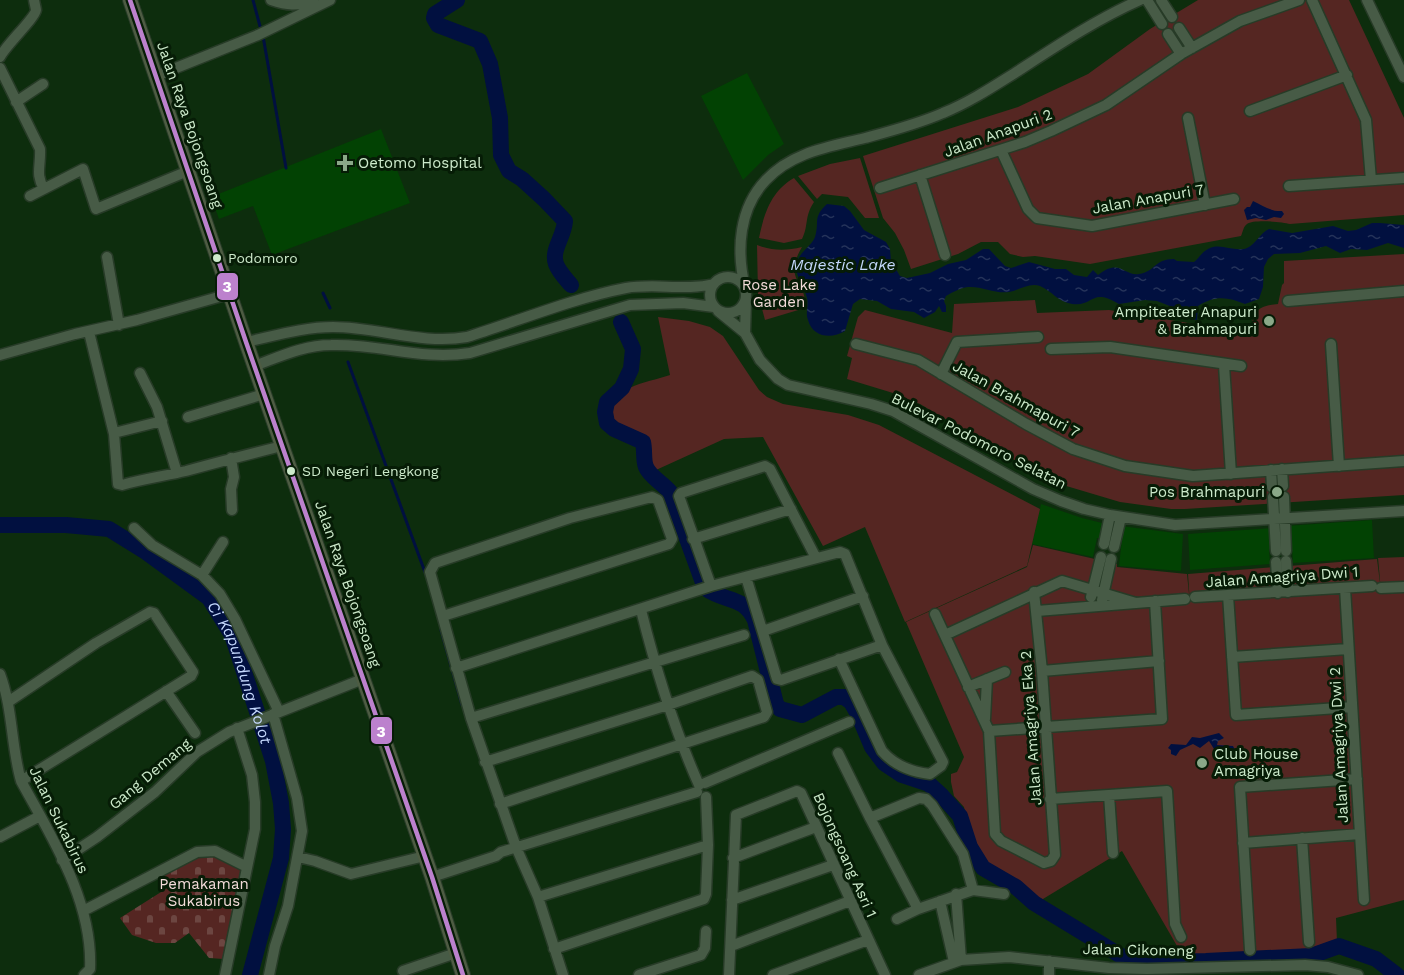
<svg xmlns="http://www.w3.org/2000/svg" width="1404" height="975" font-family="'Work Sans',sans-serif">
  <defs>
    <pattern id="cemetery-stones" width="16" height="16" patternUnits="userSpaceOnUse" patternTransform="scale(1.5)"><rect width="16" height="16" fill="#552622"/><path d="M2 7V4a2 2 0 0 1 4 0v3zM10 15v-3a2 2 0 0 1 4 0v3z" fill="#6c4641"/></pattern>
    <pattern id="water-ripples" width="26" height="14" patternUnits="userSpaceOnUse" patternTransform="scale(1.5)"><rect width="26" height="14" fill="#011040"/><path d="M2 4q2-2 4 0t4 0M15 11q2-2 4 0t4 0" fill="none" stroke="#25335a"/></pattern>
  </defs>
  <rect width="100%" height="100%" fill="#0d2d0d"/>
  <path fill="#024203" d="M747,73L784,144L768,155L743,180L701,96Z
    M381,129L410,203L272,255L253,206L219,219L211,197Z
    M1041,504L1082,518L1106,524L1103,539L1097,538L1093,557L1032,544Z
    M1372,520L1374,558L1293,563L1292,548H1288L1286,526Z
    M1121,526L1183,534L1181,571L1119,566L1122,539L1118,538Z
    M1272,528L1274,548L1269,549L1270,564L1190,570L1188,534Z"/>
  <path fill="#552622" d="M1198,0H1349L1404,118V215L1290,224C1282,222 1254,219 1247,224C1243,227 1243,232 1241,236L1090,264L1035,256L1023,257L1010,254L998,242H981L958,254L911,269L904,250L895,233L883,218L863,156L1018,107L1088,74L1150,29Z
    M860,158L879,218H865L848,197L822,194L817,199L798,176L830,164Z
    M794,178L814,202C804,217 809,225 802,239L784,243L759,238C764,214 771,191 794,178Z
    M757,245C772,251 786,251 802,247C782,281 808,281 805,308L765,320L758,294Z
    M1404,254V495L1185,509H1171L1120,502L1063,485L1045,478L920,404L893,393L847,379L852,358L847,356L858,317L865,310L952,333L954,304L1035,300L1037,313L1109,310L1249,333C1255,313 1254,306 1278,304L1282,285L1284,283V261Z
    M658,317L689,321L710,327L723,336L759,390L767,397L783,404L848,415L879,425L1040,509L1027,566L905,622L865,527L823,546L763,437L724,439L656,470L657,476C642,460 655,453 645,440C635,427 618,433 607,417C612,385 644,384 670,375Z
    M1033,545L1117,564V567L1187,574L1190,604L1188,574L1377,559L1381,591L1378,558L1404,557V900L1336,918L1337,942L1319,952L1184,958L1122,851L1038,902L1022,885L979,862L969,832L964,807L954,796L951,782V774L957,772L964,757L906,622L1027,567Z"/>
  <path fill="url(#cemetery-stones)" d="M209,853L245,869L224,959L209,958L189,933L175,943H156L132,935L120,918L169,887L162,873L197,855Z"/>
  <path fill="url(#water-ripples)" d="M1253,201C1262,205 1271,212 1282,211L1284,214L1281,218L1274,217L1266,220L1256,218L1247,220L1244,210L1247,207H1250Z
    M827,204L844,206L850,211L864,230L886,242L890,249L891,261L900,276L907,278L930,273L948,264L966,260L983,249H989L1005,266L1011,268L1029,262L1055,269H1066L1074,275L1087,277L1093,270L1098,275C1102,272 1106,269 1111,268C1122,265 1128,276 1139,274C1155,272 1154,259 1174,259L1177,261L1194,262C1199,258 1202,252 1208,249C1221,242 1234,253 1247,248C1256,244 1260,233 1269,229L1292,233L1333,226L1348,231L1356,230L1372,223H1380L1404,225V248L1388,243L1367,250L1351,249L1340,253L1326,246L1300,253L1274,254L1268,259L1264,267L1263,287L1259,299L1245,304C1228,297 1215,295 1198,306L1197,320L1191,319L1192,311L1180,310L1157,301L1145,300L1119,304C1090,287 1095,307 1072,304C1058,302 1052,291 1040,286C1030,282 1019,290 1009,292C995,294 982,286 968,287C960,288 953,292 946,296L944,301L946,306V312H942L939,306L935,312L924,318L914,312L891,309L877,301L860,299L853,304L845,331C832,339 813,338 808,320C805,313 809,305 807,298C804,286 794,276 797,263C799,252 811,247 815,237C820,221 812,218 827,204Z
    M1219,733L1224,738L1218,741L1217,745L1233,746L1235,750L1229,752L1225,748L1214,749L1209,741L1200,748L1193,744L1180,750L1176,756L1171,754V750L1168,748L1171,744L1186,745L1192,737L1200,738Z"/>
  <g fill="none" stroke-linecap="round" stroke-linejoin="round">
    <path stroke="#011040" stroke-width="3" d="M253,0L261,30
      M263,36L286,168
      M323,293L330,308
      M348,362L426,575
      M441,630L462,705"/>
    <g stroke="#011040" stroke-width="16">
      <path d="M457,0L435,14L434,18L438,25L480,41L490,64L500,118L501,155L509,171L522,179L544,199L565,221C564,237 551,250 556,264C559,272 566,279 571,285"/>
      <path d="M621,322L633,349L631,369L622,388L607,402L605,412L607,423L614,429L643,442C645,450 643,460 646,467C650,477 663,483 670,492L705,588C726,603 743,595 755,620L776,704L780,709L802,715L836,697H844L851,702L858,714L872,747L884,763L902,775L929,784L942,796L960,816L970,847L983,868L1016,887L1034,903L1131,962L1206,961L1311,956L1339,946L1376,959L1397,975"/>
      <path id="s1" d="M0,525H66L109,529L146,552L209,598L232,635L273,761L281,803L283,829L281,858L250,975"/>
    </g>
    <defs>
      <path id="minor" d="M271,0C286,5 298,7 313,0
        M1147,0L1162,24
        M1161,0L1172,17
        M1312,0L1366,120L1371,180
        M1367,0L1404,77
        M1179,28L1192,48
        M1168,34L1181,54
        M0,57C5,46 35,18 36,10C36,9 34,1 34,0
        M0,68L40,149C41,166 35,174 44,189
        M156,76L258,35L330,0
        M16,102L43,84
        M1250,111L1347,75
        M1188,118L1205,205
        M1001,150L1028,209L1037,218L1092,226L1234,199
        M920,175L945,255
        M1289,186L1404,178
        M880,188L1025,142L1051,131L1106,105L1181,54L1240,21L1299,0
        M30,196L83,169L96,209L188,171
        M107,257L119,325
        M710 295a18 18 0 1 1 36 0a18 18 0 1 1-36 0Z
        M745,287C736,250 739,208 766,180C792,152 829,147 865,138C891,131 918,124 943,113C970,102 994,86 1018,71C1058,45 1097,19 1140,0
        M1288,301L1404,291
        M718,311L745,333L760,360L778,379L788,385L871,404L893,411L1033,489L1061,501L1084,509L1110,515L1175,525L1404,511
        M89,332L114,434L118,484L122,485C143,479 165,476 186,471C218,462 250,454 282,446
        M745,333L746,300
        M246,342C274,336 304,327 333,327C378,327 422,345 467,337C518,321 574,298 626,288C655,283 685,291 714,284
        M856,344L918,360L1026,424L1073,449L1125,466L1193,476L1404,461
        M1331,344L1339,466
        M1051,349L1110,347L1241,366
        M0,355L75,334L137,320L229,294
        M1224,365L1231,474
        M254,366C279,357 304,345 331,345C379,343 420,361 470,353L630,305L683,303L714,307
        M140,373L157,407L177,473
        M941,374L957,342L1038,337
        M188,417L264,394
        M114,433L162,421
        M231,458L234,477L231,489L232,510
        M1282,469L1283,486
        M1271,470L1272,487
        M1273,497L1276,551
        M1284,497L1286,551
        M134,528L152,545L202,575L220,594L235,619L279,712
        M693,539L791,509
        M1104,544L1110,515
        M1114,547L1121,517
        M1286,561L1288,592
        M1276,562L1278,593
        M202,575L223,542
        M711,586L679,496L681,493L765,466L770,469L816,558
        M1345,588L1364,900
        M1381,588L1404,587
        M1228,595L1236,715L1352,707
        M1091,597L1101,557
        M1195,597L1372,586
        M1102,600L1111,559
        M641,610C656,670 674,729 699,785
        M1037,611L1185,599
        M935,614L989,731L995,834L1001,841L1044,863L1051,861L1055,855L1042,671L1034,592
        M443,616L669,544L672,539L658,500L652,497L570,518L435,563L430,572L471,718L516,847L538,897L563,975
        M763,631L863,596
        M945,635L1062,581L1136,603
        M1232,657L1348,649
        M839,659L882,751C894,765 912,772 930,774L941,766L943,762L882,645
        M456,668L711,586L840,552L845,554L882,645L781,680L777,679L746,577
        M1042,671L1159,661
        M0,674C13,709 11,746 21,781C52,838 93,901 90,969L84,975
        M968,687L1005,672
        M166,691L195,733
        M8,702L96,643L150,612L154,613L193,672L191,676L21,781
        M471,718L744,635
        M985,719L987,679
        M989,731L1162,719L1155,601
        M838,753L870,818
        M485,762L668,705L752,676L758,680L767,712L764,717L500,804
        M705,783L849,722
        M1109,795L1113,853
        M1050,799L1167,791L1175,924L1181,937
        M0,837L40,816
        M1302,838L1309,942
        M1243,843L1360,834
        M298,857L315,861L351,874L425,856
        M733,858L816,827
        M62,860L97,837L155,792L197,752L229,732L363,679
        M432,877L496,856L501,852L697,792
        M956,894L961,960
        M538,897L708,845
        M732,900L833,865
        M940,901L954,962
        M918,909L870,818L919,798L926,799L932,805L963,854L973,890
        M83,911L197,852L215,851L247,867
        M897,919L918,909L973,890L1004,894
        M731,946L850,901
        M554,949L704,899L706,894L708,845L706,797
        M1250,950L1240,787L1357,779
        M1049,961V975
        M403,971L456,953
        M225,975L255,829V802L252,775L237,728
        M269,975L275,946L288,906L302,831L297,798L273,714
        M639,975L701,955L705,948L706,931
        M729,975L736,815L797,791L801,793L885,975
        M773,975L868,940
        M919,975L961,960L1009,957L1109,968L1147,969L1305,965L1328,967L1358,975"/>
      <path id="major" d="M130,0L246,342L432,877L463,975"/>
    </defs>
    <use href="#minor" stroke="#273b27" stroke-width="13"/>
    <use href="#major" stroke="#273b27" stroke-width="16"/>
    <use href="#minor" stroke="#475b46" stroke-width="10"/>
    <use href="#major" stroke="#4e5c43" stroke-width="14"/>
    <defs>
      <path id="bus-1" d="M130,0L246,342L432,877L463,975"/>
    </defs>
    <use href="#bus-1" stroke="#061c06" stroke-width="9"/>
    <use href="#bus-1" stroke="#bc81cd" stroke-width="4.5"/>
  </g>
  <g fill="#8aa888" stroke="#061c06" stroke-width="2">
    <path d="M342 154h6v6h6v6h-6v6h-6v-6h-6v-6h6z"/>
    <circle cx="1269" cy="321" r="6"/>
    <circle cx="1277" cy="492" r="6"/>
    <circle cx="1202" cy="763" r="6"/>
  </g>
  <g fill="#cdeacb" stroke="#061c06" stroke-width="2">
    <circle cx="217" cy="258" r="5"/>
    <circle cx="291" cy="471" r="5"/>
  </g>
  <g text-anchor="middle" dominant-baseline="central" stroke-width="6" stroke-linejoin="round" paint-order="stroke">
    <g font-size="14" fill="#cdeacb" stroke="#061c06" text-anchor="start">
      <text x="228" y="258">Podomoro</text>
      <text x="302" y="471">SD Negeri Lengkong</text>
    </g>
    <g font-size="15" fill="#cdeacb" stroke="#061c06">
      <text transform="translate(190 125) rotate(71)">Jalan Raya Bojongsoang</text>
      <text transform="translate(998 133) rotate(-20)">Jalan Anapuri 2</text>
      <text transform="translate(1148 199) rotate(-10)">Jalan Anapuri 7</text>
      <text transform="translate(1016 399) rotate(29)">Jalan Brahmapuri 7</text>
      <text transform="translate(979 441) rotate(27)">Bulevar Podomoro Selatan</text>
      <text transform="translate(1282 577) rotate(-4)">Jalan Amagriya Dwi 1</text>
      <text transform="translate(348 584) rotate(71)">Jalan Raya Bojongsoang</text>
      <text transform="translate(1031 728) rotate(-94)">Jalan Amagriya Eka 2</text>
      <text transform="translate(1339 745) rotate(-93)">Jalan Amagriya Dwi 2</text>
      <text transform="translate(150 774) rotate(-40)">Gang Demang</text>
      <text transform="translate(59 820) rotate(64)">Jalan Sukabirus</text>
      <text transform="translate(845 855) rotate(66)">Bojongsoang Asri 1</text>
      <text transform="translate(1138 950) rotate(1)">Jalan Cikoneng</text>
    </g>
    <g font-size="15" fill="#cdeacb" stroke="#061c06" text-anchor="start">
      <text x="358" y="163">Oetomo Hospital</text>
      <text x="1257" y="312" text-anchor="end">Ampiteater Anapuri<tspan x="1257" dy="17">&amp; Brahmapuri</tspan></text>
      <text x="1265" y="492" text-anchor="end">Pos Brahmapuri</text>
      <text x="1214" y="754">Club House<tspan x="1214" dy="17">Amagriya</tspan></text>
    </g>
    <g font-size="15" fill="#f3dbd9" stroke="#061c06">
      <text x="779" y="285">Rose Lake<tspan x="779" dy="17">Garden</tspan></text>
      <text x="204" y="884">Pemakaman<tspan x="204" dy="17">Sukabirus</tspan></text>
    </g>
    <g font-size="16" font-style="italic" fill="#c4d8fc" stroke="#061c06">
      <text x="843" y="264">Majestic Lake</text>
      <text stroke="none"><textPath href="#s1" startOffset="312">Ci Kapundung Kolot</textPath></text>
    </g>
  </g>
  <g stroke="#061c06" stroke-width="2">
    <rect x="216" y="272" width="23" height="29" rx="6" fill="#bc81cd"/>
    <rect x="370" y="716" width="23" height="29" rx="6" fill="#bc81cd"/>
  </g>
  <g font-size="16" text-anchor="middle" font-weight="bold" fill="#fff">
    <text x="227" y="292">3</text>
    <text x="381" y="737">3</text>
  </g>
</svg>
